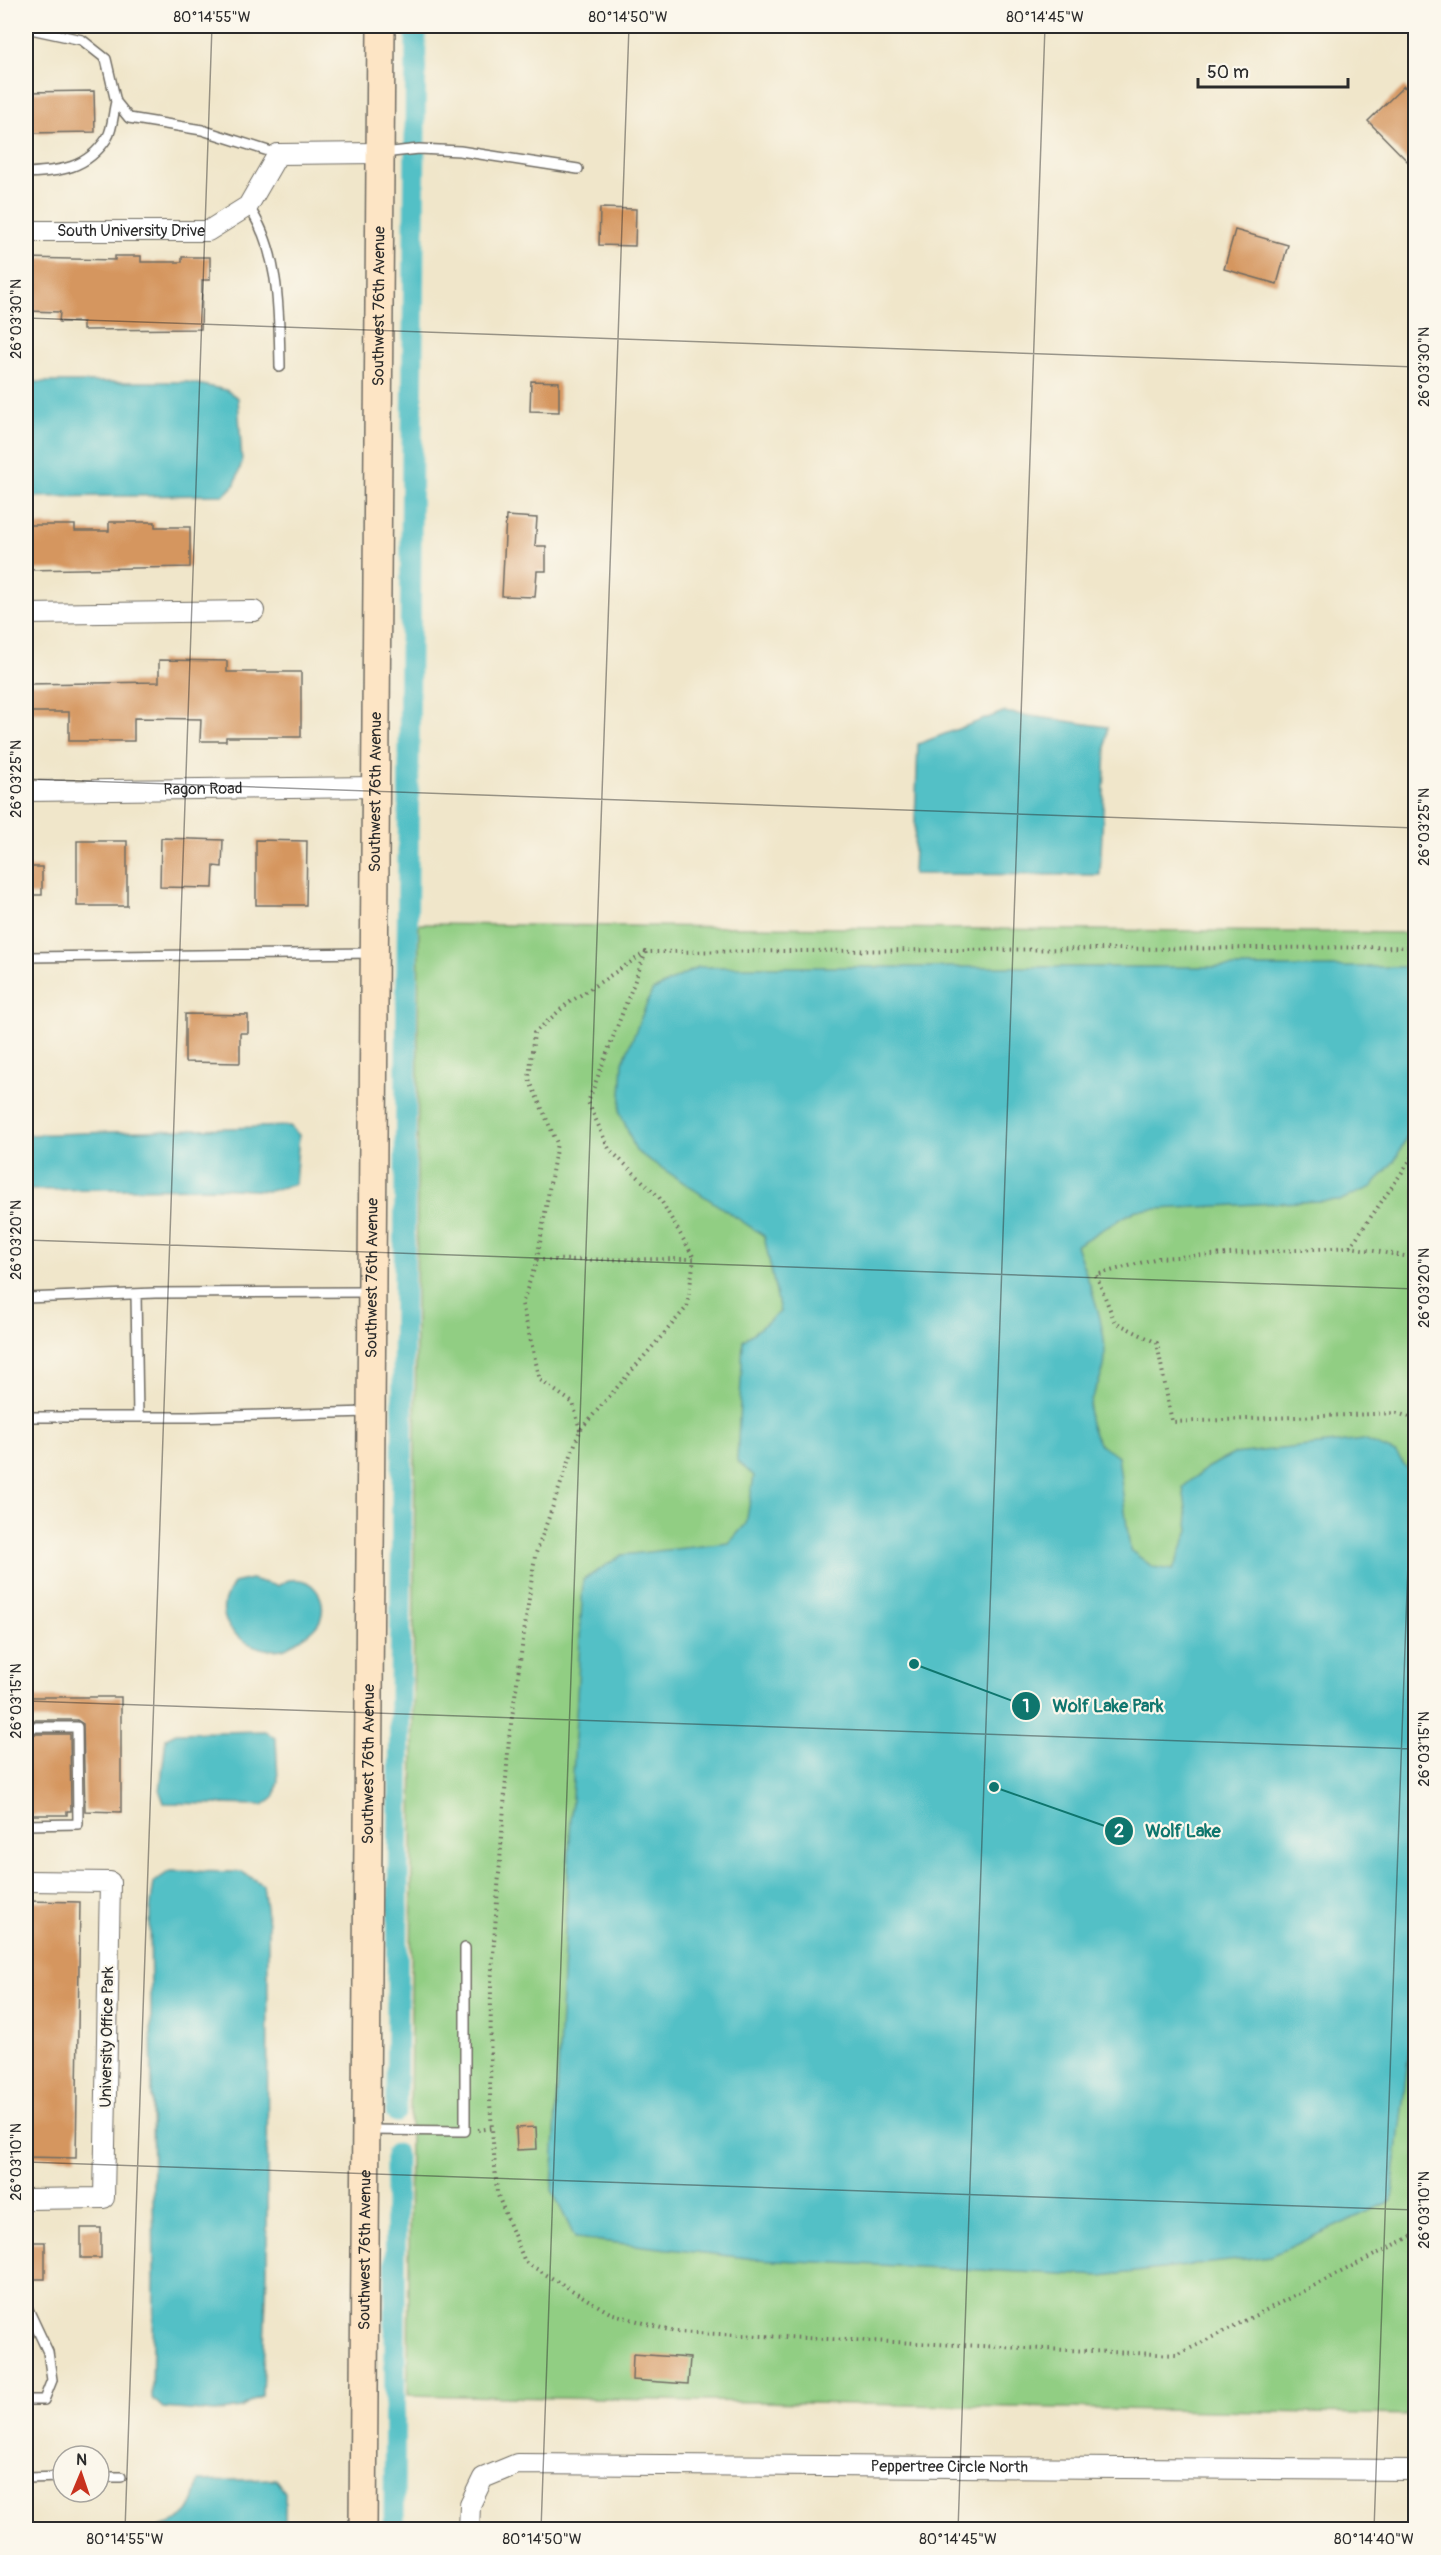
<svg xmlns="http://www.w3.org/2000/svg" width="1441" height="2555" font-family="Pangolin,sans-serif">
  <rect width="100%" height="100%" fill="#fbf7ec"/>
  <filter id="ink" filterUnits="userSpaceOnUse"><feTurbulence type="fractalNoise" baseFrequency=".0167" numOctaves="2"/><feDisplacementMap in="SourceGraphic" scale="12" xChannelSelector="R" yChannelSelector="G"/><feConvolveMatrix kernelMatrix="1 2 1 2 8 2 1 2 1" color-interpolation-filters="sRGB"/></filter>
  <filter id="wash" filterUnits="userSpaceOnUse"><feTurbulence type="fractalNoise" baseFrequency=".008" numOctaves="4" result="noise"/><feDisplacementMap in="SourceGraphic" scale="24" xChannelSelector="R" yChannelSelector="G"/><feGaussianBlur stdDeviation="1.35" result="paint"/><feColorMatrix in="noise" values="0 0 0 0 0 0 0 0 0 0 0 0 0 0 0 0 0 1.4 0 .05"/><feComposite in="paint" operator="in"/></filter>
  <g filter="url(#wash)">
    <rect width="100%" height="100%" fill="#f0e6ca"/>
    <path fill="#91ce83" stroke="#5e7c57" stroke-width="1.5" d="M419,924L1415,933V2415L408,2395Z"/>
    <path fill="#52c0c6" stroke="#3e7678" stroke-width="1.5" d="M26,382H188L226,390L238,398L242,462L235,484L224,495L26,497Z
      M1003,712L1107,727L1100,875L913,874L918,744Z
      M698,967H1415V1121L1395,1160L1372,1187L1341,1200L1136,1210L1076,1245C1087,1279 1110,1331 1104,1366C1101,1384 1084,1404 1090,1423C1095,1442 1101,1448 1118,1456L1130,1550L1153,1567L1173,1570L1189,1530L1183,1487L1208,1467L1234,1454L1364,1440L1396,1453L1415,1479L1416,1993L1391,2201L1271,2256L1102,2276L755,2259L575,2238L552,2190L583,1580L622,1555L729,1543L746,1524L754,1476L737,1461L743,1341L780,1312L764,1236L636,1151L620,1112L623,1062L652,991Z
      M290,1126L299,1135L295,1184L269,1191L216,1188L26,1190V1135Z
      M251,1579L277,1586C280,1585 285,1581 289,1580C312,1576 327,1597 321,1618C318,1627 309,1633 302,1638C296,1641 288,1648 282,1649C257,1654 219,1633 224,1604C225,1597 230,1589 233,1583Z
      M265,1731L276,1739L278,1781L275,1796L263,1805L164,1803L160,1792L166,1738L176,1733Z
      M170,1871L242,1872L263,1885L268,1924L267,2272L262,2395L241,2408L215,2412L163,2408L152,2398L154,2281L150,1911L154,1882Z
      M275,2479L285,2492V2529H160V2527C189,2519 193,2510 199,2481Z"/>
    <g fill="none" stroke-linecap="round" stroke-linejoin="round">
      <path stroke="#52c0c6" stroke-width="21" d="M396,2112C400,1416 414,721 416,26
        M394,2530L396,2154"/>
    </g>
    <g id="blocks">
      <path fill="#d5965e" d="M1404,86L1416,98V170L1368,121Z
        M94,91L95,132L26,133V92Z
        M600,208L636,209L635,246L599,245Z
        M1235,230L1288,245L1277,284L1224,269Z
        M115,256H141V262H182V257H210V280H202L201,329L83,330V322H59L60,312L26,311V258L115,260Z
        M531,381L559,382V412L530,411Z
        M506,516L537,518L535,546H546V571H537L535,597L502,596Z
        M109,522H155V527H190V567L26,570V525H75V531H109Z
        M159,660L227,661V672H301V737H226V741H200L201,719L134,718V741H69V712H26V684L159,682Z
        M161,838L223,840L222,867L214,866L213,888L160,887Z
        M256,840L307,841L306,905H256Z
        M77,841H127V906H77Z
        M26,867H42V895H26Z
        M185,1014L248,1015V1033H240V1063L185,1062Z
        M26,1697H121V1812L85,1811L83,1724L77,1720H26Z
        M26,1734H70L71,1811H67V1815H26Z
        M26,1901L80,1902L76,2158L26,2157Z
        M536,2127L537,2149L517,2150L516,2128Z
        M81,2228H101V2258H81Z
        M26,2242H45V2279H26Z
        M633,2354L690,2358L688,2384L632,2380Z"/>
    </g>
  </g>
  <g filter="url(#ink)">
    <use href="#blocks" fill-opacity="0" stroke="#706c63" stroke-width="1.5"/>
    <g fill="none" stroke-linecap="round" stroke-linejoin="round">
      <defs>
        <path id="lane" d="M26,28L82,40L106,59L116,102L129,118L202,130L278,154
          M383,153L419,149L460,151L578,169
          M26,173C59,171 86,170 107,138C113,129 113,112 116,102
          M248,206C280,251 279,313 280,367
          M26,957L373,953
          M136,1294L138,1417
          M26,1298L155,1293L370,1292
          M26,1417H194L368,1412
          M26,1727H77L78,1824L26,1825
          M368,2130L465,2131V1948
          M26,2305L48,2352L52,2380L44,2400H26
          M99,2477H121
          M26,2478L63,2477"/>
        <g id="street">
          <path id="s1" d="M26,231H208L248,206L278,154L380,153"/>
          <path d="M26,614L254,611"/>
          <path id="s2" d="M27,791L377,787"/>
          <path d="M26,1881L110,1882L104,2198L26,2199"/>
          <path id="s3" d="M469,2530L470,2505L483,2478L517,2464L1416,2470"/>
        </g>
        <g id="secondary">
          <path id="s4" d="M363,2530L381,26"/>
        </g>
      </defs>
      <use href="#lane" stroke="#706c63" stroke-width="12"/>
      <use href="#street" stroke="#706c63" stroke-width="22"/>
      <use href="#secondary" stroke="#706c63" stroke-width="30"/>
      <path stroke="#706c63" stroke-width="4" stroke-dasharray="1.5 4.5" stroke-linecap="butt" d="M646,952L588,1102L609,1149L659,1197L694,1258
        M1350,1247L1416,1152
        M1416,1258L1350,1247L1158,1258L1096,1275L1115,1322L1157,1343L1172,1422L1397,1413L1416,1419
        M537,1260L557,1143L529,1079L534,1033L567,1004L646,952L1416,947
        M580,1430L573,1403L540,1380L522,1304L537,1260L694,1259L687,1307L580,1430L535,1556L509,1738L491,1983L490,2103L497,2193L525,2262L610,2313L675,2332L1177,2355L1416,2234
        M478,2130L492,2128"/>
      <use href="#lane" stroke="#fff" stroke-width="9"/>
      <use href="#street" stroke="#fff" stroke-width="20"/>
      <use href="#secondary" stroke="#fde5c5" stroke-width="27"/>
    </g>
  </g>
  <path fill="none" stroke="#2b2b2b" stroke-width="1.5" stroke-opacity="0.45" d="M26,318L1416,367M26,779L1416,828M26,1240L1416,1289M26,1701L1416,1749M26,2162L1416,2210M125,2530L212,26M541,2530L629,26M958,2530L1045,26M1374,2530L1416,1335"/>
  <g text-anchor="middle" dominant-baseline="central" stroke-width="4.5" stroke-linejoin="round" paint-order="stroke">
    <g font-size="16" fill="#2b2b2b" stroke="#fbf7ec">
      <text stroke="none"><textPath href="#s1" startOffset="105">South University Drive</textPath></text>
      <text stroke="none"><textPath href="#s4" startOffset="2224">Southwest 76th Avenue</textPath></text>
      <text stroke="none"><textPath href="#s2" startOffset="176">Ragon Road</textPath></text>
      <text stroke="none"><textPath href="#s4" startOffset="1738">Southwest 76th Avenue</textPath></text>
      <text stroke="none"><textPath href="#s4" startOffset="1252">Southwest 76th Avenue</textPath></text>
      <text stroke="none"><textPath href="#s4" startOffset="766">Southwest 76th Avenue</textPath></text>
      <text transform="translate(107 2037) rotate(-89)">University Office Park</text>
      <text stroke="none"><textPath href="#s4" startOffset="280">Southwest 76th Avenue</textPath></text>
      <text stroke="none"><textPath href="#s3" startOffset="524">Peppertree Circle North</textPath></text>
    </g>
  </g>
  <path fill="none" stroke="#0f766e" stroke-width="2" d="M914 1664L1026 1706M994 1787L1119 1831"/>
  <g fill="#0f766e" stroke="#fbf7ec" stroke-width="2">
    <circle cx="914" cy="1664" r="6"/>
    <circle cx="994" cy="1787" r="6"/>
    <circle cx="1026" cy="1706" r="15"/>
    <circle cx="1119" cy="1831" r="15"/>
  </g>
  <g font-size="18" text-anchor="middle" font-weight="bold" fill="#fff">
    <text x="1026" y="1712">1</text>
    <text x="1119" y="1837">2</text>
  </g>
  <g font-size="18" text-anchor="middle" font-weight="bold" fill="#0f766e" stroke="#fbf7ec" stroke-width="4.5" stroke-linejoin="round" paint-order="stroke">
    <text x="1108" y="1712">Wolf Lake Park</text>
    <text x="1183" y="1837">Wolf Lake</text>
  </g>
  <rect width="1441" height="2555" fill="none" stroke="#fbf7ec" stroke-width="66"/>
  <g transform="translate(81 2474) rotate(2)"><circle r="28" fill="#fbf7ec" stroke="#a8a59f" stroke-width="1.5"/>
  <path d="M0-4.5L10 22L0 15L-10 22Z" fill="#c8321e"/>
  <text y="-9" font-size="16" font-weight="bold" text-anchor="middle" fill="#2b2b2b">N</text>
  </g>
  <path d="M1198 78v9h150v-9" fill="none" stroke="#2b2b2b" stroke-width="3"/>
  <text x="1207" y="78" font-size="18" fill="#2b2b2b" stroke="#fbf7ec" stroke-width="4.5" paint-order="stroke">50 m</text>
  <rect x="33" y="33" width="1375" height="2489" fill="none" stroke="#2b2b2b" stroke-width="2"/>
  <g font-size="15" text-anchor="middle" fill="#2b2b2b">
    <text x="212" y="22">80°14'55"W</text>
    <text x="628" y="22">80°14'50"W</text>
    <text x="1045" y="22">80°14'45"W</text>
    <text transform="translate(16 319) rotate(-90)" y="5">26°03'30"N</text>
    <text transform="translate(1424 367) rotate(-90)" y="5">26°03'30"N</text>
    <text transform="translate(16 779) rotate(-90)" y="5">26°03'25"N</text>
    <text transform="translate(1424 827) rotate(-90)" y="5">26°03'25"N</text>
    <text transform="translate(16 1240) rotate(-90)" y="5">26°03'20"N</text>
    <text transform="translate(1424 1288) rotate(-90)" y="5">26°03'20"N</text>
    <text transform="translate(16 1701) rotate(-90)" y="5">26°03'15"N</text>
    <text transform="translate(1424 1749) rotate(-90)" y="5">26°03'15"N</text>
    <text transform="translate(16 2162) rotate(-90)" y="5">26°03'10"N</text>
    <text transform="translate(1424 2210) rotate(-90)" y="5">26°03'10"N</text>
    <text x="125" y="2544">80°14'55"W</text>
    <text x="542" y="2544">80°14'50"W</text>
    <text x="958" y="2544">80°14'45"W</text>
    <text x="1374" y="2544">80°14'40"W</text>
  </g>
</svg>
